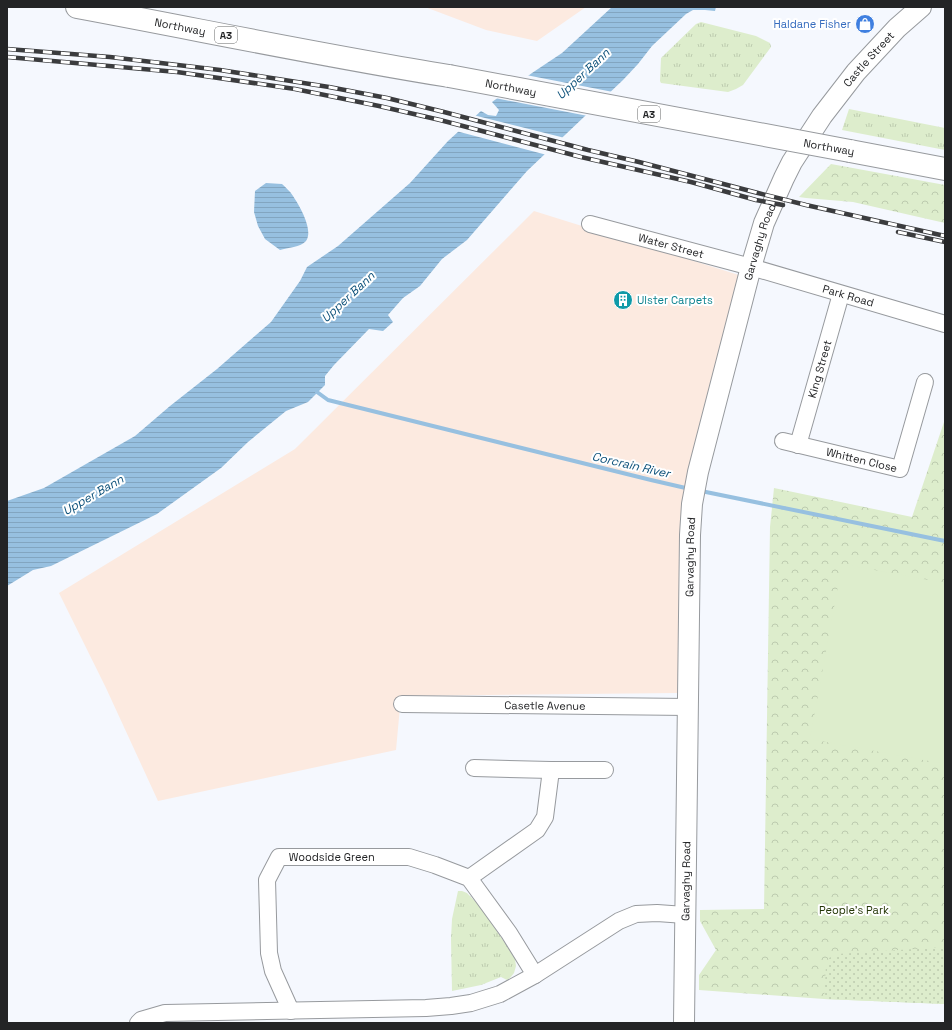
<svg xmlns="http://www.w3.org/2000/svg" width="952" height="1030" font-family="'Space Grotesk',sans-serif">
  <defs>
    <pattern id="grass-tufts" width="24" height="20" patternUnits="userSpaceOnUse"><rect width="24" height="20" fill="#ddedcc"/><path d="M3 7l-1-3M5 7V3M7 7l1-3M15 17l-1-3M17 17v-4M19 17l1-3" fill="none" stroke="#bdcbaf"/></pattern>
    <pattern id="forest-crowns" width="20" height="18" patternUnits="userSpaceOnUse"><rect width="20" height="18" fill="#ddedcc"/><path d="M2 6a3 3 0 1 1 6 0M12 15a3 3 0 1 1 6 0" fill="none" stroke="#bdcbaf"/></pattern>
    <pattern id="garden-dots" width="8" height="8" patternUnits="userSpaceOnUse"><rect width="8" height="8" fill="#ddedcc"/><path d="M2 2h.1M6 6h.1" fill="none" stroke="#bdcbaf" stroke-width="1.8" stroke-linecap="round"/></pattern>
    <pattern id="water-rules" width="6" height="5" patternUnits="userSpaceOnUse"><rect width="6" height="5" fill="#97c0e0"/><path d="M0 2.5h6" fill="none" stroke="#82a5c0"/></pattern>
  </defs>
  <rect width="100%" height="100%" fill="#f5f8fe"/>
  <path fill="#fceae0" d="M425,7H586L537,41L486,30Z
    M534,211L742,276L683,500L678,693L401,696L396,750L158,801L106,688L59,593L295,449Z"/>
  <path fill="url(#grass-tufts)" d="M701,22L756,36L770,43L771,47L743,85L736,89L728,92L661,83L660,81L661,58L696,24Z
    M849,109L945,128V150L842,130Z
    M458,891H462L467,893L479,905L507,946L515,959L516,966L514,973L510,978L507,980L501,977L481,985L452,991L451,939L452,919Z"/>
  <path fill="url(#forest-crowns)" d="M831,164L945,185V223L853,202L806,198L799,197Z
    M945,419V1004L824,999L699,990V975L716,950L700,921V910L764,909L770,527L774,488L912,517Z"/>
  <path fill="url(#garden-dots)" d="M945,947V1004L824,999L826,965L829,958L837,954Z"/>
  <path fill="#ddedcc" d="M842,564L945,583V764L810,739Z"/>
  <path fill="url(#water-rules)" d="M612,7H716L715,11L705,10H693L686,14L652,46L638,64L623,80L527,171L467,240L442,259L420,286L403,298L388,315L393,322L383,331L369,329L334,365L325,376V385L308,402L286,411L248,442L221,468L157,514L51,566L33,570L7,586V501L44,488L135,436L170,406L217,369L271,322L300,281L307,267L338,246L410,183L448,141L481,111L488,115L496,116L499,110L492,102L532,73L562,53Z
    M266,183L282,184C286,188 290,191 293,196C299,205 314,230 306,241C301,247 287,248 280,250L265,239L258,226L254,212L255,191Z"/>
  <path fill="#f5f8fe" d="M526,75L613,92L588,116L495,98Z
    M473,115L565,138L547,155L456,131Z"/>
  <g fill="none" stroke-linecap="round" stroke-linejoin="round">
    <path stroke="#97c0e0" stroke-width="4" d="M317,392L328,400L651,480L690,489
      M701,491L945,541"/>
    <defs>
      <g id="minor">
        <path id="s1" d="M590,224L751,267L945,324"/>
        <path id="s2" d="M783,441L900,469L925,382"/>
        <path id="s3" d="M798,445L841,294"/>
        <path id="s4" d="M402,704L688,707"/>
        <path d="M474,768L551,770H605"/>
        <path d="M469,878L537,830L545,817L551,770"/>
        <path id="s5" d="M291,1011L273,971L269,953L267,880L279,857H409L435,865L469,878L509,933L535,975"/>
        <path d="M138,1023L141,1020L165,1013L426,1008L451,1006L471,1003L500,994L535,975L619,921L636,914L657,913L685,915"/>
      </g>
      <g id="major">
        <path id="s6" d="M684,1023L690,535L692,504L698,472L751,267L764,223L784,178L792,162L822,116L856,72L897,28L921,7"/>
      </g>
      <g id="highway">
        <path id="s7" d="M77,7C201,30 324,56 449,76"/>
        <path d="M850,151L945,169"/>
      </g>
    </defs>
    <use href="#minor" stroke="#979a9e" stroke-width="18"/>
    <use href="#major" stroke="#979a9e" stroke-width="22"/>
    <use href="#highway" stroke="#979a9e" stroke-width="24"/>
    <use href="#minor" stroke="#fff" stroke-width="16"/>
    <use href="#major" stroke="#fff" stroke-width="20"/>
    <use href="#highway" stroke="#fff" stroke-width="22"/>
    <defs>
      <path id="rail" d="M7,49L110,57L220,70L329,87L387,98L444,112L588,150L639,162L758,193L806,205L945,236
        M7,57L177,72L295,89L379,106L440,120L581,157L691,182L756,200L783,205
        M898,232L945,242"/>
    </defs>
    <use href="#rail" stroke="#3b3c3e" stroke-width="4.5"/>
    <use href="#rail" stroke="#fff" stroke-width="3" stroke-dasharray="9" stroke-linecap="butt"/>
    <defs>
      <g id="highway-bridge">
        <path id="s8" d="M449,76L850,151"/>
      </g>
    </defs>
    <use href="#highway-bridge" stroke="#979a9e" stroke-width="24" stroke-linecap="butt"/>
    <use href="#highway-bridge" stroke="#fff" stroke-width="22"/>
  </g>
  <defs>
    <symbol id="shop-disc" viewBox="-11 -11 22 22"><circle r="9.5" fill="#3f7fe0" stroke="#fff"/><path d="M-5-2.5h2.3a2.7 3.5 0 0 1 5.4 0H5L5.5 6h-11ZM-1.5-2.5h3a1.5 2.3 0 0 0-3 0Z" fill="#fff"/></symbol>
    <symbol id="building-disc" viewBox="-11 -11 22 22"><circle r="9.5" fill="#0f9aa8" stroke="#fff"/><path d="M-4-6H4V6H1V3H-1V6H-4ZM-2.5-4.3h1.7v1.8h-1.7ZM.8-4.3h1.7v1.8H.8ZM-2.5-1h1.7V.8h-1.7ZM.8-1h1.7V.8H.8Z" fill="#fff"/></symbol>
  </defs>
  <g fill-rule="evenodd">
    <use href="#shop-disc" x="854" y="13" width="22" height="22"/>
    <use href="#building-disc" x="612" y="289" width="22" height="22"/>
  </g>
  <g text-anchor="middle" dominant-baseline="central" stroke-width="4" stroke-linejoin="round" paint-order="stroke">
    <g fill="#fff" stroke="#656667" stroke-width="1">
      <rect x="215" y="27" width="22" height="16" rx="3"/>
      <rect x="638" y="106" width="22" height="16" rx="3"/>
    </g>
    <g font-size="10" font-weight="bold" fill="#232426">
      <text x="226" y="35">A3</text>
      <text x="649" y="114">A3</text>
    </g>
    <g font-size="11" fill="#366cbe" stroke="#fff" text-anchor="end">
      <text x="851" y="24">Haldane Fisher</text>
    </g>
    <g font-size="11" fill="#232426" stroke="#fff">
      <text stroke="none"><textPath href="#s7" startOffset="105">Northway</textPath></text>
      <text stroke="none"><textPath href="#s6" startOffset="1005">Castle Street</textPath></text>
      <text stroke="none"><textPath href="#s8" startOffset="63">Northway</textPath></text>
      <text transform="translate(829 147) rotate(10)">Northway</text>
      <text stroke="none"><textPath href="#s6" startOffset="790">Garvaghy Road</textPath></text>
      <text stroke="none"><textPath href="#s1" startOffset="84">Water Street</textPath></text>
      <text stroke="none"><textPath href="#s1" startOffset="268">Park Road</textPath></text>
      <text stroke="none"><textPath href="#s3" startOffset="79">King Street</textPath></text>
      <text stroke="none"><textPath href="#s2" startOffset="81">Whitten Close</textPath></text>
      <text stroke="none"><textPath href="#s6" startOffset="466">Garvaghy Road</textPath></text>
      <text stroke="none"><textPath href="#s4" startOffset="143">Casetle Avenue</textPath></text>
      <text stroke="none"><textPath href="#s5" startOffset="214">Woodside Green</textPath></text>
      <text stroke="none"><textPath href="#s6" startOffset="142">Garvaghy Road</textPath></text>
    </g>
    <g font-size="11" fill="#0d838f" stroke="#fff" text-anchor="start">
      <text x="637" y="300">Ulster Carpets</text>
    </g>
    <g font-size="11" fill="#253706" stroke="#fff">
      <text x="854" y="910">People's Park</text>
    </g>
    <g font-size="12" font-style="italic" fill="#0d517a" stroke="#fff">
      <text transform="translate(583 74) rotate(-43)">Upper Bann</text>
      <text transform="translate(348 297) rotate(-43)">Upper Bann</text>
      <text transform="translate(631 465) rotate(13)">Corcrain River</text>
      <text transform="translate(93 495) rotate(-30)">Upper Bann</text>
    </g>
  </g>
  <rect width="952" height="1030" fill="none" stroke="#232426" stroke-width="16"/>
</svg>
